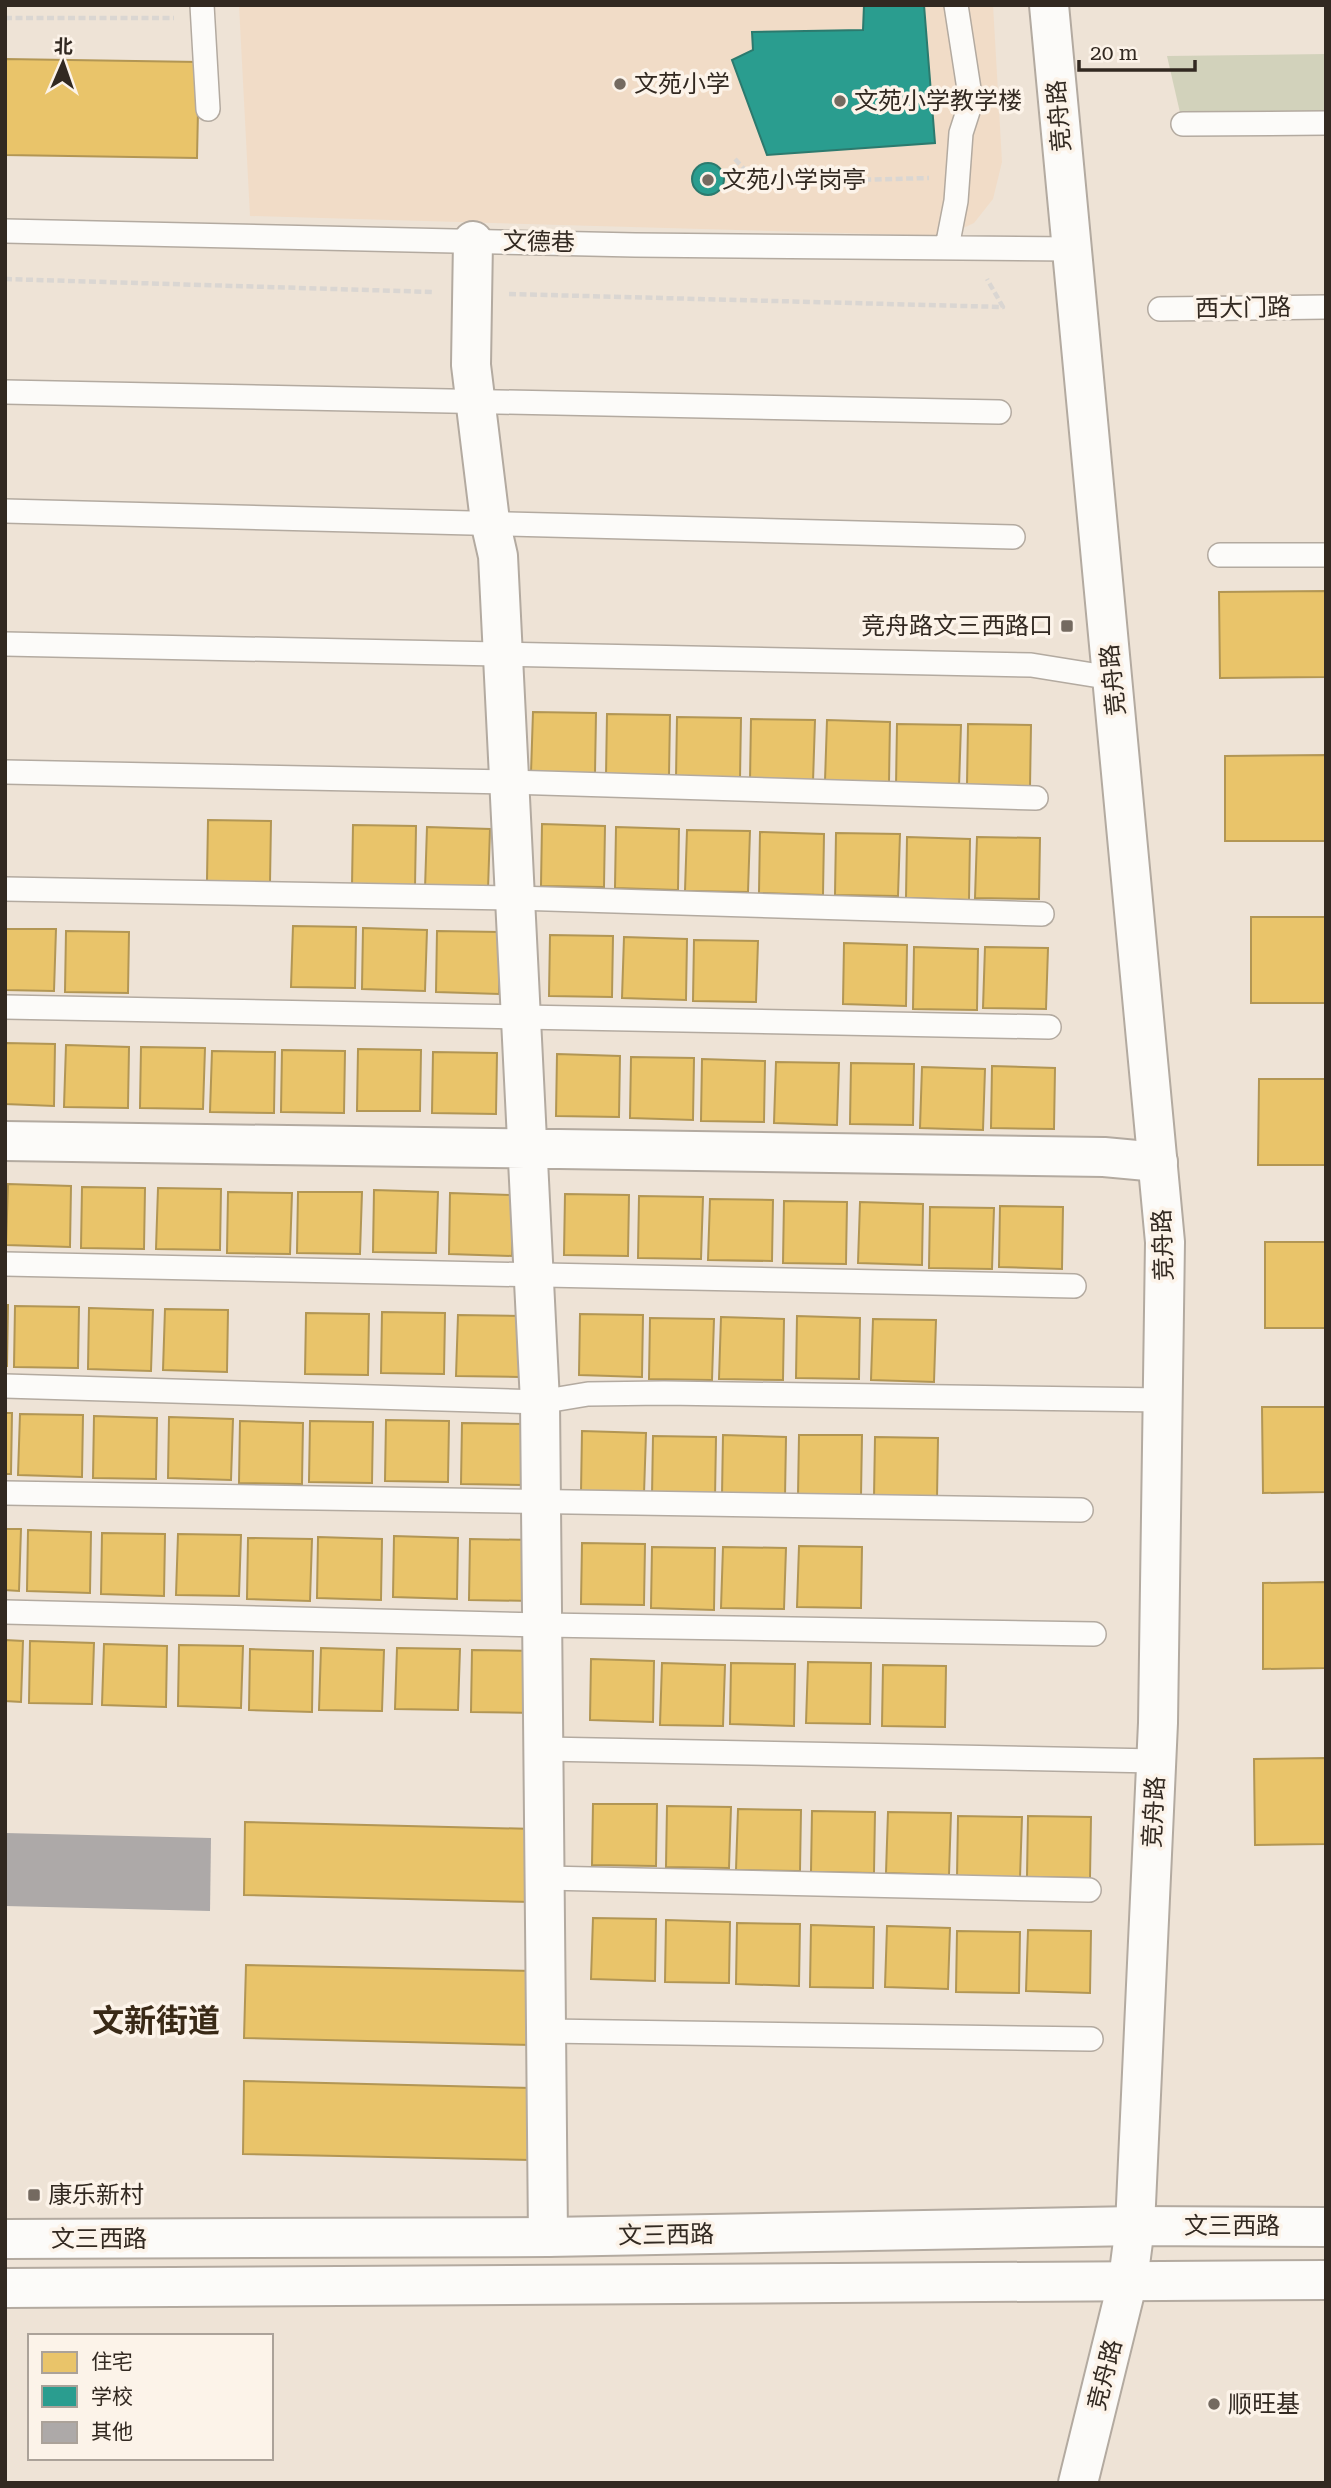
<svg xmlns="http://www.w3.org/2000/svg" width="1331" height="2488" font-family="'Roboto Serif','Noto Sans SC',serif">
  <rect width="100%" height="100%" fill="#eee3d6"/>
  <path fill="#f1dcc7" d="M239,5H993L1002,162L993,199L974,223L946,236L250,216Z"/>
  <path fill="#d2d2bb" d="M1326,54V115L1181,117L1167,56Z"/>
  <path fill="#e9c46a" stroke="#b29654" stroke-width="2" d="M5,59L199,62L197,158L5,155Z
    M1326,591V677L1220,678L1219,592Z
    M533,712L596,713L595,774L531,773Z
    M607,714L670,715L669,776H606Z
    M677,717L741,718L740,779L676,778Z
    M751,719L815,720L813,782L750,781Z
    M827,720L890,722L889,783L825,781Z
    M897,724L961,725L959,787L896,786Z
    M968,724L1031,725L1030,787L967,785Z
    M1326,755V841H1225V756Z
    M208,820L271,821L270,883L207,881Z
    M542,824L605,826L604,887L541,886Z
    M353,825L416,826L415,888L352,886Z
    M427,827L490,829L488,890L425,889Z
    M616,827L679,829L678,890L615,888Z
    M687,830L750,831L748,892L685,891Z
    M760,832L824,834L823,895L759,893Z
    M836,833L900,834L898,896L835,895Z
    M907,837L970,839L969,900L906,898Z
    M977,837L1040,838L1039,899L975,898Z
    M1251,917H1326V1003H1251Z
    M293,926L356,927L355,988L291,987Z
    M363,928L427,930L425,991L362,989Z
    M5,929H56L54,991L5,990Z
    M66,931L129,932L128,993L65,992Z
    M437,931L500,932L499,994L436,992Z
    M550,935L613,936L612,997L549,996Z
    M624,937L687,939L686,1000L622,998Z
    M694,940L758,941L756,1002L693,1001Z
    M844,943L907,945L906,1006L843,1004Z
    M914,947L978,949L977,1010L913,1009Z
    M985,947L1048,948L1046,1009L983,1008Z
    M5,1043L55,1044L54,1106L5,1104Z
    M66,1045L129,1047L128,1108L64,1107Z
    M141,1047L205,1048L203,1109L140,1108Z
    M358,1049L421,1050L420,1111H357Z
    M282,1050L345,1051L344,1113L281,1112Z
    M212,1051L275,1052L274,1113L210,1112Z
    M433,1052L497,1053L496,1114L432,1113Z
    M557,1054L620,1056L619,1117L556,1116Z
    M631,1057L694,1058L693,1120L630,1118Z
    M702,1059L765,1061L764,1122L701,1121Z
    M776,1062L839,1063L837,1125L774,1123Z
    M851,1063L914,1064L913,1125L850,1124Z
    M992,1066L1055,1068L1054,1129L991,1128Z
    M922,1067L985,1069L983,1130L920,1128Z
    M1259,1079H1326V1165H1258Z
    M8,1184L71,1186L70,1247L6,1245Z
    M82,1187L145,1188L144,1249L81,1248Z
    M158,1188L221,1189L220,1250L156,1249Z
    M374,1190L438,1192L436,1253L373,1252Z
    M228,1192L292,1193L290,1254L227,1253Z
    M298,1192H362L360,1254L297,1253Z
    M450,1193L513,1195L512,1256L449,1254Z
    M565,1194L629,1195L628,1256L564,1255Z
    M639,1196L703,1197L701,1259L638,1258Z
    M710,1199L773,1200L772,1261L708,1260Z
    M784,1201L847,1202L846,1264L783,1263Z
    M860,1202L923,1204L922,1265L858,1263Z
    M1000,1206L1063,1207L1062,1269L999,1267Z
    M930,1207L994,1208L992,1269L929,1268Z
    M1265,1242H1326V1328H1265Z
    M5,1305H8L7,1366H5Z
    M15,1306L79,1307L78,1368L14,1367Z
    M89,1308L153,1310L151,1371L88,1369Z
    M165,1309L228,1310L227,1372L163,1370Z
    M382,1312L445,1313L444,1374L381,1373Z
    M306,1313L369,1314L368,1375L305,1374Z
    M580,1314L643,1315L642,1377L579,1375Z
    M458,1315L521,1316L519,1377L456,1376Z
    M797,1316L860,1318L859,1379L796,1378Z
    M721,1317L784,1319L783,1380L719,1379Z
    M650,1318L714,1319L712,1380L649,1379Z
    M873,1319L936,1320L934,1382L871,1380Z
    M1262,1407H1326V1492L1263,1493Z
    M5,1413H12L11,1474H5Z
    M20,1414L83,1415L82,1477L18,1475Z
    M94,1416L157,1418L156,1479L93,1478Z
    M169,1417L233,1419L231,1480L168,1478Z
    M386,1420L449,1421L448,1482L385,1481Z
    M240,1421L303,1423L302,1484L239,1483Z
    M310,1421L373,1422L372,1483L309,1482Z
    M462,1423L525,1424L524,1485L461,1484Z
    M582,1431L646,1433L644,1494L581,1493Z
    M723,1435L786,1437L785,1498L722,1496Z
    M799,1435H862L861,1497L798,1496Z
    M653,1436L716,1437L715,1499L652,1497Z
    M875,1437L938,1438L937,1499L874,1498Z
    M5,1529H21L19,1591L5,1590Z
    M28,1530L91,1532L90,1593L27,1591Z
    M102,1533L165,1534L164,1596L101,1594Z
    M178,1534L241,1535L239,1596L176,1595Z
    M394,1536L458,1538L457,1599L393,1597Z
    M318,1537L382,1539L381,1600L317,1598Z
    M248,1538L312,1539L310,1601L247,1599Z
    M470,1539L533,1540L532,1601L469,1600Z
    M582,1543L645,1544L644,1605L581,1604Z
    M799,1546L862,1547L861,1608L797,1607Z
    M652,1547L715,1548L714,1610L651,1608Z
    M723,1547L786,1548L784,1609L721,1608Z
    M1326,1582V1668L1263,1669V1583Z
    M5,1640L23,1641L21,1702L5,1701Z
    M30,1641L94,1643L92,1704L29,1703Z
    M104,1644L167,1646L166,1707L102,1705Z
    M179,1645L243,1646L241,1708L178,1706Z
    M321,1648L384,1650L382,1711L319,1710Z
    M397,1648L460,1649L458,1710L395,1709Z
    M250,1649L313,1651L312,1712L249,1710Z
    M472,1650L535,1651L534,1713L471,1712Z
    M591,1659L654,1661L653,1722L590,1720Z
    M808,1662L871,1663L870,1724L806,1723Z
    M662,1663L725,1665L723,1726L660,1725Z
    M731,1663L795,1664L794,1726L730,1724Z
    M883,1665L946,1666L945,1727L882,1726Z
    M1326,1758V1844L1255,1845L1254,1759Z
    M593,1804H657L656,1866L592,1865Z
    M667,1806L731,1807L729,1868L666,1867Z
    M738,1809L801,1810L800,1871L736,1870Z
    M812,1811L875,1812L874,1873L811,1872Z
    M888,1812L951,1813L949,1875L886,1873Z
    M958,1816L1022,1817L1020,1878H957Z
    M1028,1816L1091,1817L1090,1878L1027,1877Z
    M245,1822L534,1829L532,1902L244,1895Z
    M593,1918L656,1919L655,1981L591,1979Z
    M666,1920L730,1922L729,1983L665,1982Z
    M737,1923L800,1924L799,1986L736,1984Z
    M811,1925L874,1927L873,1988L810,1987Z
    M887,1926L950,1928L948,1989L885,1987Z
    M1028,1930L1091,1931L1090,1993L1026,1991Z
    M957,1931L1020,1932L1019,1993L956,1992Z
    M246,1965L535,1971L533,2045L244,2038Z
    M244,2081L533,2088L531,2160L243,2154Z"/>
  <path fill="#2a9d8f" stroke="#2c7a6e" stroke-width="2" d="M864,5H924L935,143L767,155L732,60L753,50L752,32L863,30Z
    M692 179a16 16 0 1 1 32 0a16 16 0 1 1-32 0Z"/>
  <path fill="#ada9a8" d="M5,1833L211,1838L210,1911L5,1906Z"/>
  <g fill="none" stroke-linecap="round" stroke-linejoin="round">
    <defs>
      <path id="service" d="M202,5L208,109
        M1183,124L1326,123
        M5,231L635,245L1072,249
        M947,247L956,201L961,133L971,102L956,5
        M1160,309L1326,307
        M5,392L999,412
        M5,511L1013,537
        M1220,555H1326
        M5,644L1031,665L1112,678
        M5,772L509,782L1036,798
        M5,889L515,898L1042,914
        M5,1007L1049,1027
        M5,1264L1074,1286
        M5,1386L540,1402L588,1394L664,1393L1163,1400
        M5,1493L1081,1510
        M5,1612L543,1625L1094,1634
        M544,1749L1156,1761
        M545,1878L1089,1890
        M547,2031L1091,2039"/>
      <path id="minor" d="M473,241L471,365L490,521L498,556L540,1402L548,2237
        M5,1141L1104,1157L1158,1162"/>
      <path id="tertiary" d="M1049,5L1165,1242L1158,1723L1135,2226L1128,2280L1078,2483"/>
      <path id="secondary" d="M5,2239L548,2237L1135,2226L1326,2227
        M5,2288L1326,2280"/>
    </defs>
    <use href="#service" stroke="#b3aaa0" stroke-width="26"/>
    <use href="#minor" stroke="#b3aaa0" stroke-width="42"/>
    <use href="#tertiary" stroke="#b3aaa0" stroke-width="42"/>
    <use href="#secondary" stroke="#b3aaa0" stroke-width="42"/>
    <path stroke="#dad6d2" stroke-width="4.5" stroke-dasharray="7 3.5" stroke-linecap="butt" d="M5,18H174
      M735,159L747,172L777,182L929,178
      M5,279L433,292
      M509,294L1003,307L987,279"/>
    <use href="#service" stroke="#fcfbf9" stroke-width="23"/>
    <use href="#minor" stroke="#fcfbf9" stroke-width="38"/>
    <use href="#tertiary" stroke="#fcfbf9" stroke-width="38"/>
    <use href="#secondary" stroke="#fcfbf9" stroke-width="38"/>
  </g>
  <g fill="#746a60" stroke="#fcf3e9" stroke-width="2.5">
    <circle cx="620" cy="84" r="7"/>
    <circle cx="840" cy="101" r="7"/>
    <circle cx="708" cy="180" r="7"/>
    <rect x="1060" y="619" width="14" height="14" rx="3.5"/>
    <rect x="27" y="2188" width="14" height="14" rx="3.5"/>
    <circle cx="1214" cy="2404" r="7"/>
  </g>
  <g text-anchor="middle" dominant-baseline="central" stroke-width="7" stroke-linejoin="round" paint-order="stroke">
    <g font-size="24" fill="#322921" stroke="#fcf3e9" text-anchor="start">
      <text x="634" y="84">文苑小学</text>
      <text x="854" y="101">文苑小学教学楼</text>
      <text x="722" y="180">文苑小学岗亭</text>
      <text x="1053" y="626" text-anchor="end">竞舟路文三西路口</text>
      <text x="48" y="2195">康乐新村</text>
      <text x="1228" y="2404">顺旺基</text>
    </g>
    <g font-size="24" fill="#322921" stroke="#fcf3e9">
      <text transform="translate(1059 116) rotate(-95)">竞舟路</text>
      <text transform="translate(539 242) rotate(1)">文德巷</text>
      <text transform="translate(1243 308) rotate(-1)">西大门路</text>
      <text transform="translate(1113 680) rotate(-96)">竞舟路</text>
      <text transform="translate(1163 1245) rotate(-92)">竞舟路</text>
      <text transform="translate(1154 1812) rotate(-87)">竞舟路</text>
      <text x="1232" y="2226">文三西路</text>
      <text transform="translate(666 2235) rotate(-1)">文三西路</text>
      <text x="99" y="2239">文三西路</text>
      <text transform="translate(1105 2375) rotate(-76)">竞舟路</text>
    </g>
    <g font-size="32" font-weight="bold" fill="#392916" stroke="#fcf3e9">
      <text x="156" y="2021">文新街道</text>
    </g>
  </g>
  <rect width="1331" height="2488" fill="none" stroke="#322921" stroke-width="14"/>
  <rect x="28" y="2334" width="245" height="126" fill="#fcf3e9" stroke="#aba299" stroke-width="2"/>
  <rect x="42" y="2352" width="35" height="21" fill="#e9c46a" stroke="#aba299" stroke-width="2"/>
  <text x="91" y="2369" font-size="21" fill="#322921">住宅</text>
  <rect x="42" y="2386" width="35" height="21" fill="#2a9d8f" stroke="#aba299" stroke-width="2"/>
  <text x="91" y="2404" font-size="21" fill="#322921">学校</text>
  <rect x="42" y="2422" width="35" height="21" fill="#ada9a8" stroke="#aba299" stroke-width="2"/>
  <text x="91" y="2439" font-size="21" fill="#322921">其他</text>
  <g transform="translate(63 63) rotate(2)" stroke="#fcf3e9" stroke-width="5" paint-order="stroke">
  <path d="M0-5L12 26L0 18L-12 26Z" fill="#322921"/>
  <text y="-10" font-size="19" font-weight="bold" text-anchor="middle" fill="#322921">北</text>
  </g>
  <path d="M1079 60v10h116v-10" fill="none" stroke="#322921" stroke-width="3.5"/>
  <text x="1090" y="60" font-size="21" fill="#322921" stroke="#fcf3e9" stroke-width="5" paint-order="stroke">20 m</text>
</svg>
